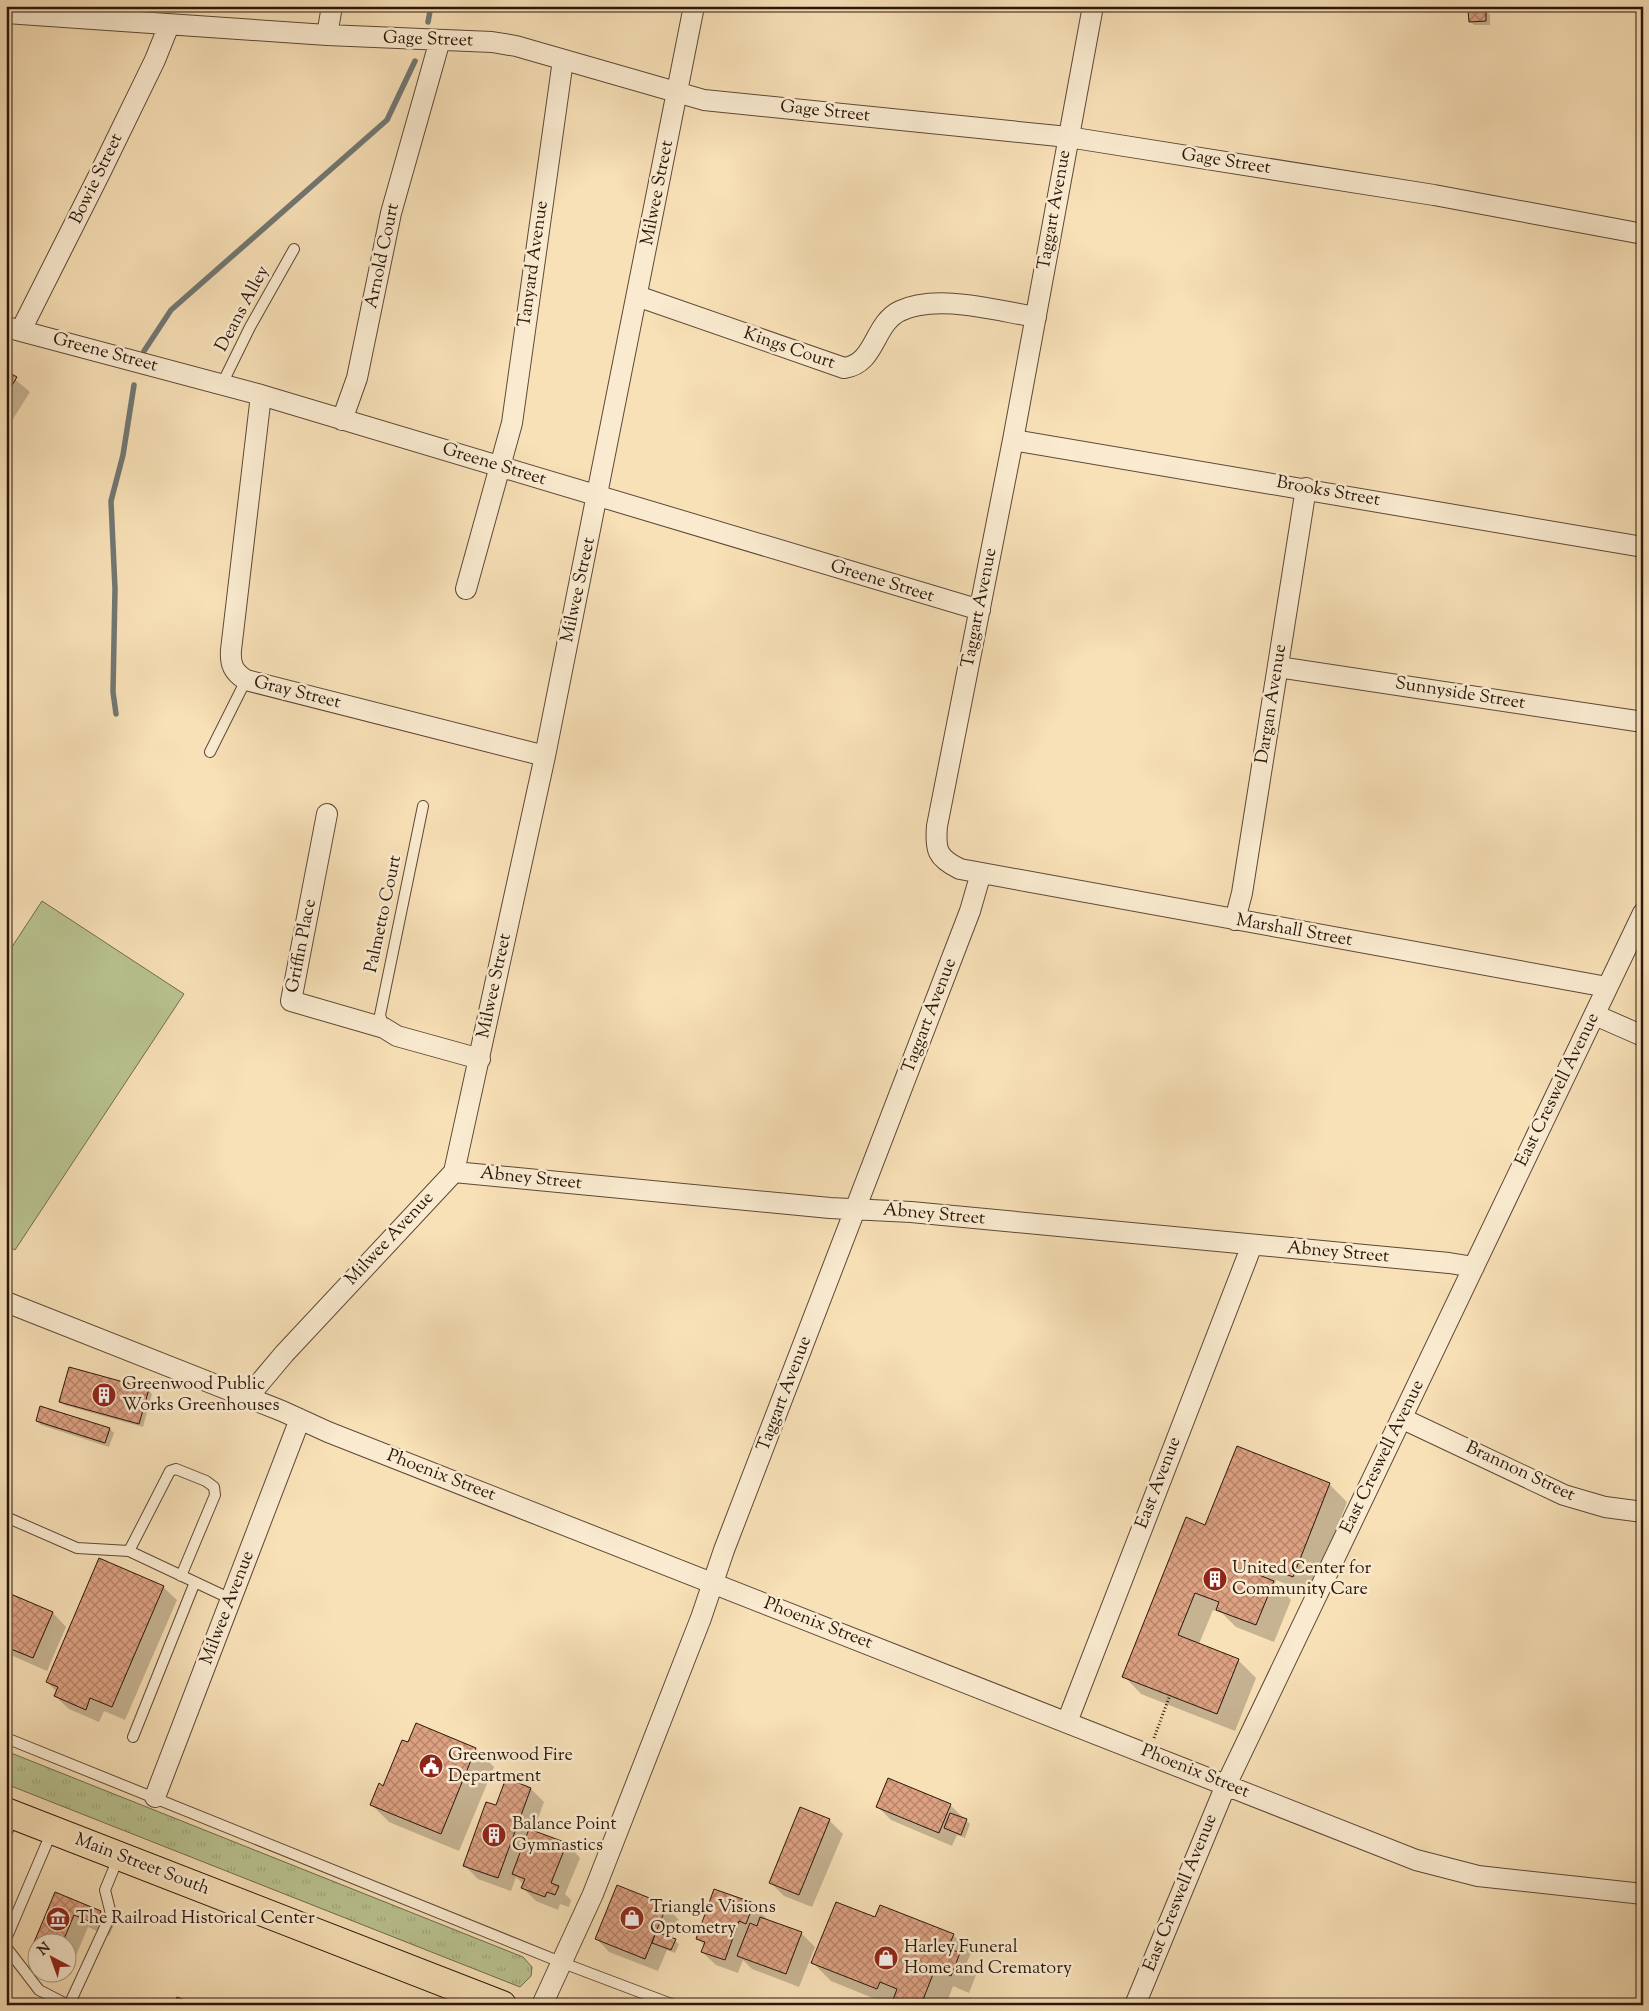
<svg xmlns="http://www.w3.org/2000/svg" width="1649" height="2011" font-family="'Sorts Mill Goudy',serif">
  <defs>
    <pattern id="grass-tufts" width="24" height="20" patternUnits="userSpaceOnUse" patternTransform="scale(1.25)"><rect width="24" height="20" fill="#b9c391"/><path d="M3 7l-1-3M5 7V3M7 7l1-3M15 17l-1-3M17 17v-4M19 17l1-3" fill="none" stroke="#9fa77c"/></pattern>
    <pattern id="building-cross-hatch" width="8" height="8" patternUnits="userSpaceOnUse" patternTransform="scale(1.25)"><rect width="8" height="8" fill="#dea283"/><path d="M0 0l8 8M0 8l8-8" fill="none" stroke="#b4836a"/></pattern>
  </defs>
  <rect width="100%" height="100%" fill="#f8e0b7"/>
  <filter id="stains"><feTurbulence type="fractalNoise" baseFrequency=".004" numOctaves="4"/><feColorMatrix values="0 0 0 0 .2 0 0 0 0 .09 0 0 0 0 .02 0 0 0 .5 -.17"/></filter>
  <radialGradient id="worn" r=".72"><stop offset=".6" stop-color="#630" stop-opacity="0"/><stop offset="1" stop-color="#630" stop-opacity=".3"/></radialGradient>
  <path fill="url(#grass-tufts)" stroke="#716c4e" d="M6,1751L523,1957L532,1967L531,1976L520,1987L6,1784Z"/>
  <path fill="#b9c391" stroke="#716c4e" d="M42,901L184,994L15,1250L6,1245V956Z"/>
  <path fill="#0003" d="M1486,11L1490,15V25H1474L1470,21Z
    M6,372L30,392L6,430Z
    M148,1390L152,1394L143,1427L64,1405L60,1401Z
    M41,1408L110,1429L114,1433L109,1447L41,1425L37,1421Z
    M1329,1484L1347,1502L1311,1594L1276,1580L1275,1584L1291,1600L1274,1642L1236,1627L1222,1613L1213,1610L1199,1644L1238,1660L1256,1678L1235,1731L1141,1694L1124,1676L1206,1526Z
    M163,1587L177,1600L125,1720L104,1711L99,1722L69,1709L55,1696L57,1692L47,1682Z
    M6,1593L53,1613L66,1627L47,1671L6,1653Z
    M416,1725L476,1749L494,1767L459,1851L389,1822L371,1804L384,1788Z
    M531,1789L544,1802L533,1832L567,1844L580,1858L565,1894L571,1900L569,1907L560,1904L558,1910L536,1901L523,1888L524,1885L516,1877L511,1891L478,1879L464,1865L497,1807Z
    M950,1805L970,1824L965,1838L957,1835L952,1846L891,1820L878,1807Z
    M801,1808L829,1820L843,1834L812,1907L784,1896L770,1882Z
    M56,1893L101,1912L114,1925L109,1936L88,1927L70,1970L68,1969V1944H38V1951L33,1947Z
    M753,1904L766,1918L765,1920L801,1933L815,1947L799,1987L752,1969L743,1960L738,1973L716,1965L702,1952L705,1946L698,1939Z
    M666,1906L679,1920L672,1939L679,1944L675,1953L667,1950L658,1971L609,1952L596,1938Z
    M875,1919L953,1935L971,1953L967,1962L977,1972L969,1993L953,1986L946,2005H890L831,1981L813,1963Z"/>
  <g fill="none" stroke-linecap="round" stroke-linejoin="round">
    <path stroke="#727874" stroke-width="5.5" d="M428,22L431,6
      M144,351L171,310L387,120L415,61
      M116,714L113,692L115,589L111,501L123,455L134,385"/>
  </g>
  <path fill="url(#building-cross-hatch)" stroke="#29160c" d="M1468,10H1486V21L1469,22Z
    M6,371L17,377L6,395Z
    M69,1367L149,1389L139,1424L59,1402Z
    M40,1406L110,1428L105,1443L36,1421Z
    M1237,1446L1330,1483L1293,1577L1258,1563L1254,1573L1274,1581L1256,1625L1216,1610L1219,1602L1195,1593L1178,1635L1239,1659L1217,1714L1122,1677L1186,1517L1205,1525Z
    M99,1558L164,1586L112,1707L90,1698L86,1710L54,1696L58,1687L46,1682Z
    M6,1592L53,1612L33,1658L6,1647Z
    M416,1723L476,1748L441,1834L370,1805L379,1783L383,1786L402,1740L408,1742Z
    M506,1778L531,1788L498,1878L463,1866L486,1802L496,1805Z
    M888,1778L951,1804L939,1833L876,1807Z
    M800,1807L830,1819L799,1895L769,1883Z
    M950,1813L967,1819L961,1835L944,1828Z
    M529,1829L567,1843L551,1883L559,1886L555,1895L547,1892L545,1897L521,1888L525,1879L512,1874Z
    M617,1885L667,1905L645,1959L595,1939Z
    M714,1889L754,1903L746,1924L739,1921L725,1960L701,1952L705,1942L696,1939Z
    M55,1892L101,1911L96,1924L74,1915L62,1944H38V1949L32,1947Z
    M836,1902L875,1917L880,1905L954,1934L948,1948L960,1953L951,1976L935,1969L921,2005H891L897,1989L880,1982L877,1989L811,1963Z
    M760,1917L802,1932L786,1974L737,1956L750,1923L757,1926Z
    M656,1932L676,1939L671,1950L652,1943Z
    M177,1997L195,2004L194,2005H174Z"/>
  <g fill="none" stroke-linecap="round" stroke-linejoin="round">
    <defs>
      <path id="service" d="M222,384L250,327L294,249
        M210,752L246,680
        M384,1027L380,1015L423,806
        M6,1517L77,1548L129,1551L231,1599
        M129,1551L170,1471L176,1469L206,1481L214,1487L215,1495L181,1576
        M133,1737L195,1582
        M6,1738L563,1963L674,2005
        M6,1834L14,1816
        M6,1939L52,1831
        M6,1947L39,1990L68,2005
        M69,2005L111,1914L105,1890L119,1856"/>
      <path id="minor" d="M1093,6L1013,440L937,826C935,850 937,858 960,869L1607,987
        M6,13L327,35L492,42L516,46L704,100L1068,137L1434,195L1643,234
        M327,35L332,6
        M637,296L844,368C876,364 873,324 900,311C937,293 997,311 1036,317
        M6,327L261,395L980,610
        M21,330L100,173L155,60L169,25
        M261,395L231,650C230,664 233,672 246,680L545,756
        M342,420L357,378L391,213L440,40
        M1013,440L1643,547
        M466,589L512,423L563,60
        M1278,667L1643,722
        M327,814L291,1001L384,1028L397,1036L480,1059
        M1235,920L1242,893L1306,488
        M1595,1015L1643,1036
        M454,1172L545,756L694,6
        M454,1172L830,1208L911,1212L1449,1263L1474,1267
        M6,1302L282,1411L328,1432L1416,1860L1478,1876L1643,1894
        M247,1398L284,1354L454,1172
        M1401,1418L1564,1495L1605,1507L1643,1512
        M1067,1722L1252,1245
        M155,1797L300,1419
        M542,2005L593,1894L701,1618L724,1550L970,911L981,873
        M1135,2005L1226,1785L1643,913"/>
      <path id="primary" d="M6,1812L502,2005"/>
    </defs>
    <use href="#service" stroke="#5d4837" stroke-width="12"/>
    <use href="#minor" stroke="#5d4837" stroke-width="22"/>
    <use href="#primary" stroke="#29160c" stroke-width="30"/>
    <path stroke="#29160c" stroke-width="3" stroke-dasharray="1 2.5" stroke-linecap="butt" d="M1154,1738L1170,1695"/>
    <use href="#service" stroke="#faebd0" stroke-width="10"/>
    <use href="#minor" stroke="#faebd0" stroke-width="20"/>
    <use href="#primary" stroke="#f8e0b7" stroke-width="28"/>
  </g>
  <defs>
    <symbol id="building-disc" viewBox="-11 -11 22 22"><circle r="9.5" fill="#8f2418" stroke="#faebd0"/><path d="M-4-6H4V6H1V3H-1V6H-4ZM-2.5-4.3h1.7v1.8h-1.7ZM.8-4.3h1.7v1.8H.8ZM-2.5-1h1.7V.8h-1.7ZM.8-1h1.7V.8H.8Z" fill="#fff"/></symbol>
    <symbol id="civic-disc" viewBox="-11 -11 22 22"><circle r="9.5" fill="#8f2418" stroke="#faebd0"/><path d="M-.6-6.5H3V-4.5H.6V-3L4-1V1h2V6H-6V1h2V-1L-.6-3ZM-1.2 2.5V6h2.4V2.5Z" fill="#fff"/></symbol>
    <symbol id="shop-disc" viewBox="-11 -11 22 22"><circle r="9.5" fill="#8f2418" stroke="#faebd0"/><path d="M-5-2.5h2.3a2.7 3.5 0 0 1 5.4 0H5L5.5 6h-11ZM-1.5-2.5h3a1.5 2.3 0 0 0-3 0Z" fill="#fff"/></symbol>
    <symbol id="museum-disc" viewBox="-11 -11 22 22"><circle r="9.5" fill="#8f2418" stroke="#faebd0"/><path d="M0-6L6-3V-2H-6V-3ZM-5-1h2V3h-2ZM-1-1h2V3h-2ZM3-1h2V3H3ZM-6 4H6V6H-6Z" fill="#fff"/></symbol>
  </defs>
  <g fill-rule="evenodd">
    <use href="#building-disc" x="90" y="1381" width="28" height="28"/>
    <use href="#building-disc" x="1201" y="1565" width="28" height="28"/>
    <use href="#civic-disc" x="417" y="1752" width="28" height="28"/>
    <use href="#building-disc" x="480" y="1821" width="28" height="28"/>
    <use href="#shop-disc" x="618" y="1904" width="28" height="28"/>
    <use href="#museum-disc" x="44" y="1905" width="28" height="28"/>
    <use href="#shop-disc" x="872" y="1944" width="28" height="28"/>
  </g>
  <g text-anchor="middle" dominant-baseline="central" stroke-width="5" stroke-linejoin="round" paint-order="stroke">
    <g font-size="18" fill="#29160c" stroke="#faebd0">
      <text transform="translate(428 40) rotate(2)">Gage Street</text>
      <text transform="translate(825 112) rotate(6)">Gage Street</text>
      <text transform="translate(1226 162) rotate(9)">Gage Street</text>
      <text transform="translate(97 179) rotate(-64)">Bowie Street</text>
      <text transform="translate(658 193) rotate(-79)">Milwee Street</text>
      <text transform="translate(1055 210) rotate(-80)">Taggart Avenue</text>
      <text transform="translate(383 256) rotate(-78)">Arnold Court</text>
      <text transform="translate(534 264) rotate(-82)">Tanyard Avenue</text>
      <text transform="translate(243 309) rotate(-62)">Deans Alley</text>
      <text transform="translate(789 349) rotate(19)">Kings Court</text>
      <text transform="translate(105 353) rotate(15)">Greene Street</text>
      <text transform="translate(494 465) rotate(17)">Greene Street</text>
      <text transform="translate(1328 492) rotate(10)">Brooks Street</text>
      <text transform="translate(882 582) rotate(17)">Greene Street</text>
      <text transform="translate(579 590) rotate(-78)">Milwee Street</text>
      <text transform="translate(980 608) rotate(-79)">Taggart Avenue</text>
      <text transform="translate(297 693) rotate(14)">Gray Street</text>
      <text transform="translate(1460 694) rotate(9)">Sunnyside Street</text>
      <text transform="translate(1272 704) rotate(-81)">Dargan Avenue</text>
      <text transform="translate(384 914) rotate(-78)">Palmetto Court</text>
      <text transform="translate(1294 931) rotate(10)">Marshall Street</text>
      <text transform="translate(302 946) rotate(-79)">Griffin Place</text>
      <text transform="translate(495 986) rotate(-78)">Milwee Street</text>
      <text transform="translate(930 1016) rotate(-69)">Taggart Avenue</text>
      <text transform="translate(1558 1090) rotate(-64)">East Creswell Avenue</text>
      <text transform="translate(531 1179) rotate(6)">Abney Street</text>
      <text transform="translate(934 1215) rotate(5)">Abney Street</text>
      <text transform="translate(390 1239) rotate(-47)">Milwee Avenue</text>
      <text transform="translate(1338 1253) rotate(5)">Abney Street</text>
      <text transform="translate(785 1394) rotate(-69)">Taggart Avenue</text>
      <text transform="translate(1383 1457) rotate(-64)">East Creswell Avenue</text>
      <text transform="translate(1520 1472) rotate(25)">Brannon Street</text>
      <text transform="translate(441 1476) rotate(21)">Phoenix Street</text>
      <text transform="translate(1159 1483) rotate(-69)">East Avenue</text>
      <text transform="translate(228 1608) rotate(-69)">Milwee Avenue</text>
      <text transform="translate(818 1624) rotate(21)">Phoenix Street</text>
      <text transform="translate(1195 1772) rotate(22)">Phoenix Street</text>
      <text transform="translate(142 1865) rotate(21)">Main Street South</text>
      <text transform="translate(1181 1893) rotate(-68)">East Creswell Avenue</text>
    </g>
    <g font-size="18" fill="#29160c" stroke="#faebd0" text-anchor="start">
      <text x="122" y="1385">Greenwood Public<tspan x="122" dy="21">Works Greenhouses</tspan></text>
      <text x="1232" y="1569">United Center for<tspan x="1232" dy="21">Community Care</tspan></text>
      <text x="448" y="1756">Greenwood Fire<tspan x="448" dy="21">Department</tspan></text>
      <text x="512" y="1825">Balance Point<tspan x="512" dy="21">Gymnastics</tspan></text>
      <text x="650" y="1908">Triangle Visions<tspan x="650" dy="21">Optometry</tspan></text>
      <text x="76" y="1919">The Railroad Historical Center</text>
      <text x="904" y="1948">Harley Funeral<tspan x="904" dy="21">Home and Crematory</tspan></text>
    </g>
  </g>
  <rect width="1649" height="2011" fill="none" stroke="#f8e0b7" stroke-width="25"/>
  <rect x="8" y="8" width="1634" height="1996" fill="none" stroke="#29160c" stroke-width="2.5"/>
  <rect x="12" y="12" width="1624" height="1986" fill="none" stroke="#29160c"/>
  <g transform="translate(52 1958) rotate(319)"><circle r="24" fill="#faebd0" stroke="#a69682"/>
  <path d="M0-4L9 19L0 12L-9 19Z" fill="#8f2418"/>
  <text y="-8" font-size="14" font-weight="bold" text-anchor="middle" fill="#29160c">N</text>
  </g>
  <rect width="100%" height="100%" filter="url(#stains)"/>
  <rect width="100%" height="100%" fill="url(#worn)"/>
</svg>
